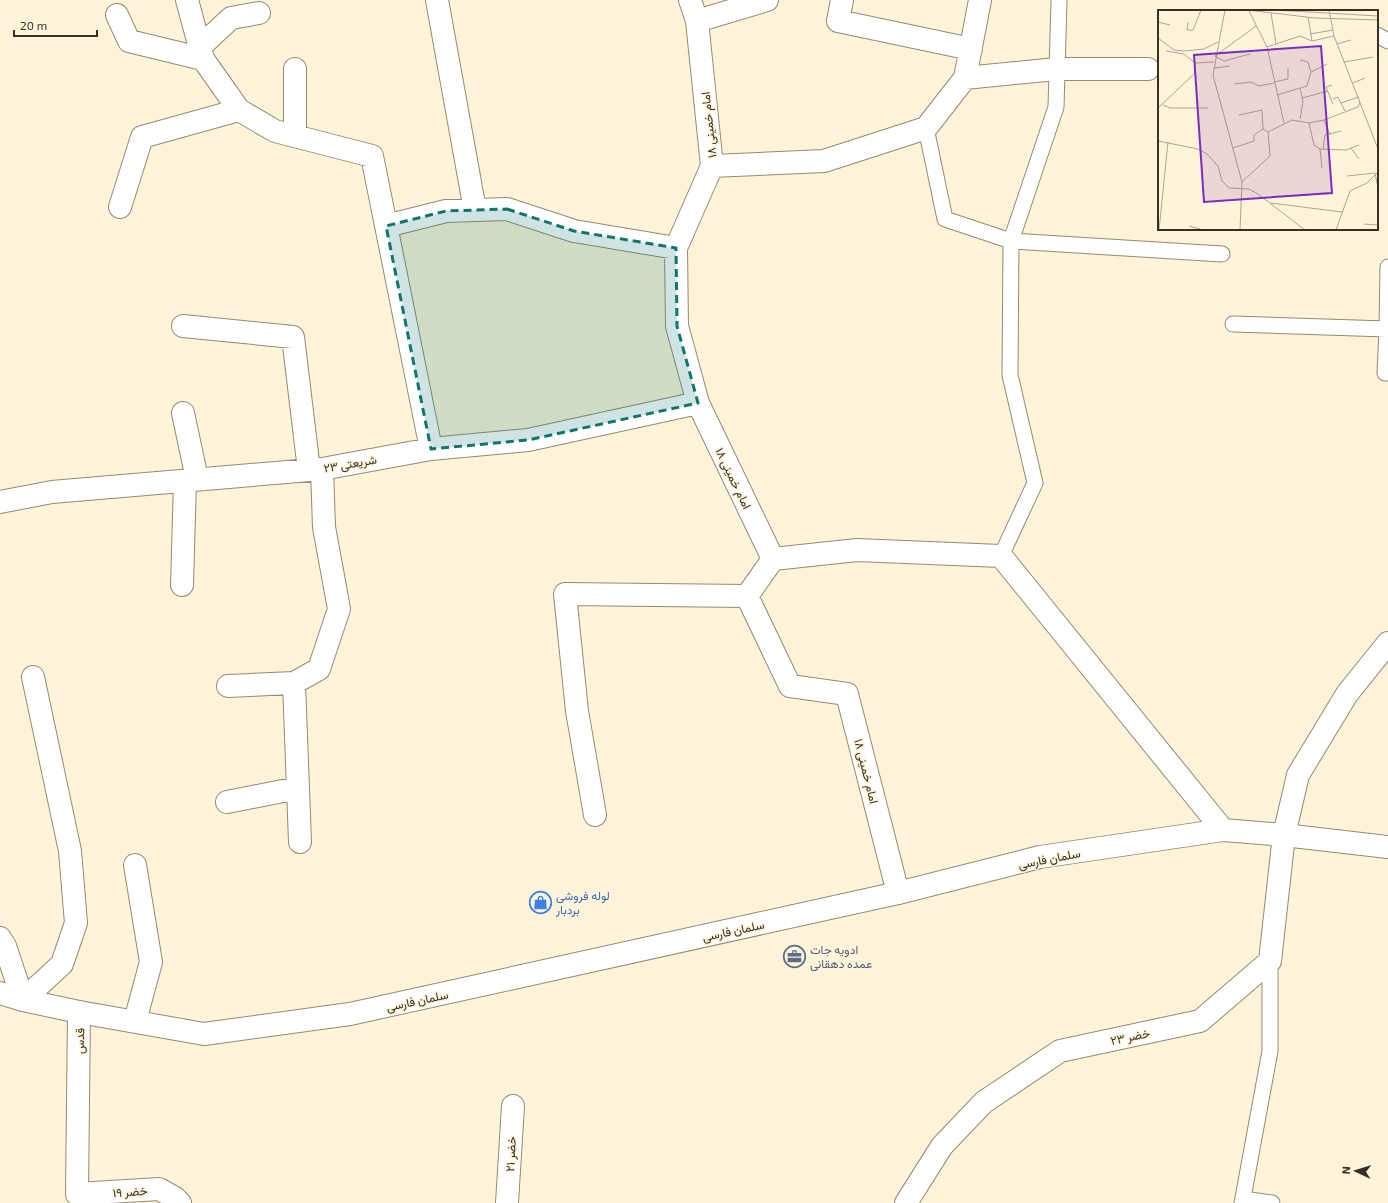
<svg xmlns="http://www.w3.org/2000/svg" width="1388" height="1203" font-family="'Exo 2',Vazirmatn,sans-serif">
  <rect width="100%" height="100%" fill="#fff4d9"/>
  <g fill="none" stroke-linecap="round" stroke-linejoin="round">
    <defs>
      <path id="lane" d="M1377,35L1388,41
        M926,128L945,219L1011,241L1222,254
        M1388,267L1387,329L1385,373H1388
        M1233,324L1387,329
        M1001,556L1035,483L1010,375L1011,241L1056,107L1059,0
        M1243,1199L1272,1203
        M1242,1203L1270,1051V961"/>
      <path id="street" d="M187,0L203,59L239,110L275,131L372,156L431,449
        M437,0L475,210
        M690,0L697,21L712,166L676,248L677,326L698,403L773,559L747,596L790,686L847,694L898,893
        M842,0L838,21L971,49
        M117,15L129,41L203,59
        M697,21L767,0
        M201,46L231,18L259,13
        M965,78L1057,69H1148
        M295,135V69
        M712,166L824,161L926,128L965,78L980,0
        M120,207L142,137L239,110
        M386,226L446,211L507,209L574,231L676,248
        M183,326L293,337L309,470
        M183,413L197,479
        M0,502L52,492L322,469L431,449L528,440L698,403
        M773,559L857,550L1001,556L1223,830
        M182,585L185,481
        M228,686L294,683
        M227,802L298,788
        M595,815L577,711L565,594L747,596
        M300,842L294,683L319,669L339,609L324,527L322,469
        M135,865L151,962L135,1021
        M0,938L5,946L23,1000L62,964L76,923L70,851L33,677
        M77,1194L79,1012
        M77,1194L159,1189L175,1198L180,1203
        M507,1203L513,1106
        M906,1203L942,1146L984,1102L1060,1051L1200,1021L1270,961L1284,835L1298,775L1347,694L1388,643"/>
      <path id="secondary" d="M0,993L23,1000L79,1012L204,1034L350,1014L898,893L1040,857L1223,830L1284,835L1388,847"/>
    </defs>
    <use href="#lane" stroke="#948a72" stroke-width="17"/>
    <use href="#street" stroke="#948a72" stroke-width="24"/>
    <use href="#secondary" stroke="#948a72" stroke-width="24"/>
    <use href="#lane" stroke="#fff" stroke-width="15"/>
    <use href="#street" stroke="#fff" stroke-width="22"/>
    <use href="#secondary" stroke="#fff" stroke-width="22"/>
  </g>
  <path fill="#0f766e" fill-opacity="0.2" stroke="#0f766e" stroke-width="3" stroke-dasharray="8 5" stroke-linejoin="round" d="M507,209L574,231L676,248L677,326L698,403L528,440L431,449L386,226L446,211Z"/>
  <defs>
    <symbol id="shop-ring" viewBox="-11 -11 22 22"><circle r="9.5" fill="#fff4d9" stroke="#3f7fe0" stroke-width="1.5"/><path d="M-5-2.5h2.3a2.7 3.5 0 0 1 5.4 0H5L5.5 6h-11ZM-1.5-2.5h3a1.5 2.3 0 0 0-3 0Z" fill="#3f7fe0"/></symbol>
    <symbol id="office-ring" viewBox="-11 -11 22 22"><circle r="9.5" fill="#fff4d9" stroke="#5c6f8a" stroke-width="1.5"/><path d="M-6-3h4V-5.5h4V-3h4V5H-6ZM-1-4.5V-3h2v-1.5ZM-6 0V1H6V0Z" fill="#5c6f8a"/></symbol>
  </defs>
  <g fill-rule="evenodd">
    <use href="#shop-ring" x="528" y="890" width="25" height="25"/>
    <use href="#office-ring" x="782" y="944" width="25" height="25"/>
  </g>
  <g text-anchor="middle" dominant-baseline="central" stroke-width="3" stroke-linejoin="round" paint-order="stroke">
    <g font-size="12" fill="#343025" stroke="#fff4d9">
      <text transform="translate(708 125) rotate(-96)">امام خمینی ۱۸</text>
      <text transform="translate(350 463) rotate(-10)">شریعتی ۲۳</text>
      <text transform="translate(734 478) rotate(64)">امام خمینی ۱۸</text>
      <text transform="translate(867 771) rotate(76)">امام خمینی ۱۸</text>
      <text transform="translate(1049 858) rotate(-11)">سلمان فارسی</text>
      <text transform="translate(733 930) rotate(-12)">سلمان فارسی</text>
      <text transform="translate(417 1000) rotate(-12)">سلمان فارسی</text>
      <text transform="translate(1130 1036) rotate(-12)">خضر ۲۳</text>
      <text transform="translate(79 1041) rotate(-89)">قدس</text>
      <text transform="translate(510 1154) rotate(-87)">خضر ۲۱</text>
      <text transform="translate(130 1191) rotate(-4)">خضر ۱۹</text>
    </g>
    <g font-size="12" fill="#366cbe" stroke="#fff4d9" text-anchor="start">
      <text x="556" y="895">لوله فروشی<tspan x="556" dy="14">بردبار</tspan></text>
    </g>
    <g font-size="12" fill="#4e5e75" stroke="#fff4d9" text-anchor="start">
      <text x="810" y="949">ادویه جات‌<tspan x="810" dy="14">عمده ‌دهقانی</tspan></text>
    </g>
  </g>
  <g transform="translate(1158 10)">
    <rect width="220" height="220" fill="#fff4d9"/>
    <path fill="none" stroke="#aea691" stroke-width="1" d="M67,0L55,65L84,172L82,220M89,0L157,8L220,10M117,0L220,6M171,0L176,26L220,139M91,1L109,37L126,113M113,3L118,34M150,7L154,31M0,12L12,15M30,12L29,20H35L43,0M152,24L175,20M0,28L16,40L26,41L46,39L60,32M179,34L193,30M109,37L142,26L154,31L176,26M8,41L26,44L37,53M57,46L98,16M57,46L66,51L92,44M142,50L150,52L153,62M186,52L215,47M37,53L56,52M56,58L72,56M116,72L130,69V58M195,73L207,68M76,74L93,72L101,76L116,73M174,75L168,77L175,94M119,85L149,76L153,62L169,54M144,88L170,81M175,89L180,87L187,101M183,93L201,87M5,95L12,98H50M0,98L37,63V53M81,105L104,100L105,119M142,109L145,91L142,78M166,110L172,125M151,113L156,135L162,139L188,140L201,135M0,131L40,139L49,144L60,156L64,171L71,178L91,179L100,184L147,220M75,138L96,131V125L105,119L110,122L134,110L151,113L166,110L200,97L202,92M193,138L201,149M162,139L164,158M165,139L167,125L183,121M189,166L217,163L220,178M84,172L112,146L110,122M113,193L184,202M206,214L220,215M31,216L45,220M1,220L10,132M178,220L192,181L209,173L220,162"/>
    <path fill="#7b2cbf" fill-opacity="0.15" stroke="#7b2cbf" stroke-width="2" d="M163,36L174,183L46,192L36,45Z"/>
    <rect width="220" height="220" fill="none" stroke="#343025" stroke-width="2"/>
  </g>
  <g transform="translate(1356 1171) rotate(274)" stroke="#fff4d9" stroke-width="3" paint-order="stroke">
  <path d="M0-3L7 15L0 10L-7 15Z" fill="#343025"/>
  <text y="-6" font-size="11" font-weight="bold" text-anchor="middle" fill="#343025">N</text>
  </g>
  <path d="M14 30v6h83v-6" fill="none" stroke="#343025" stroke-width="2"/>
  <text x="20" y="30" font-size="12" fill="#343025" stroke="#fff4d9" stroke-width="3" paint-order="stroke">20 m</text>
</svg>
